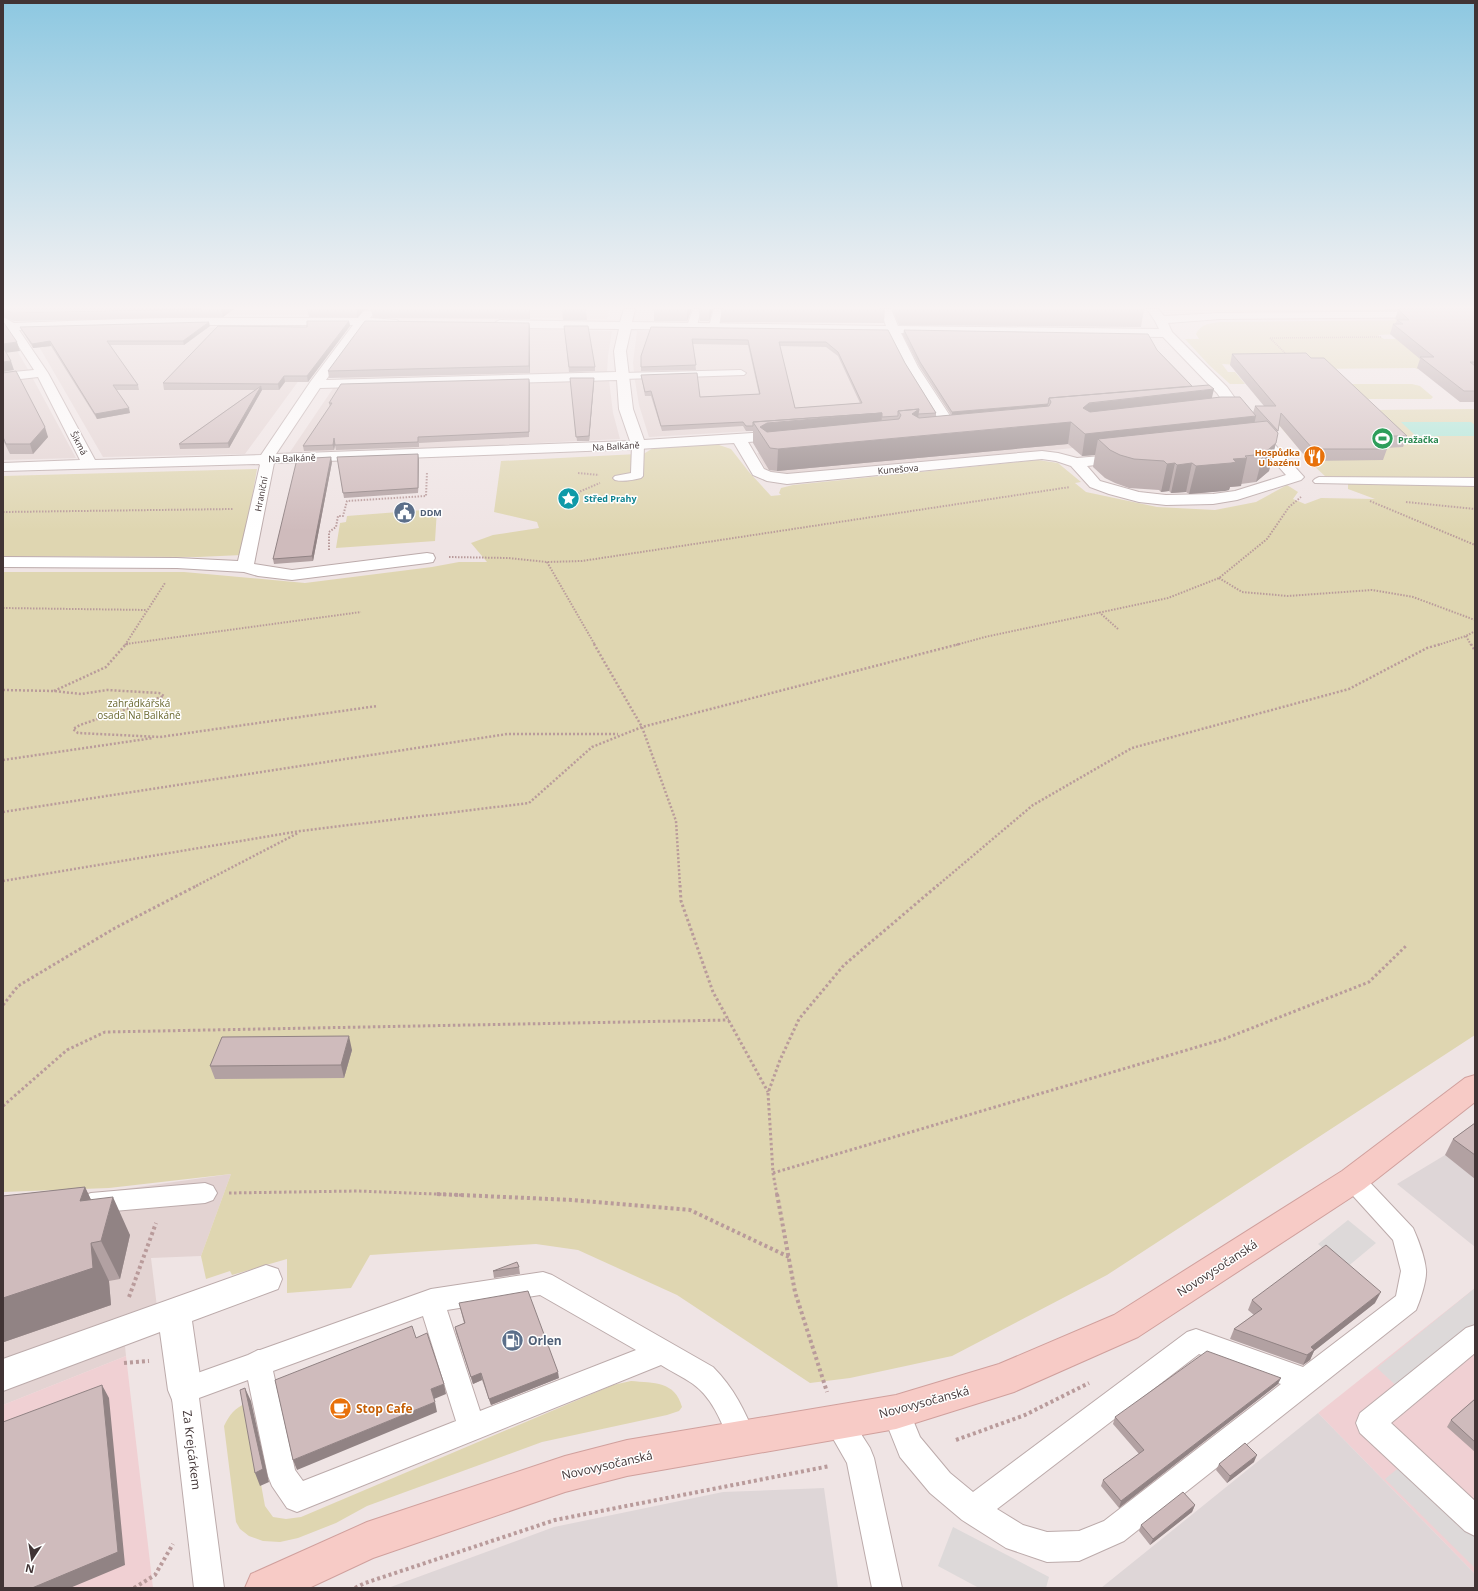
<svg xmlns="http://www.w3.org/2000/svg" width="1478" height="1591" font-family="'Open Sans',sans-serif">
  <rect width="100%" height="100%" fill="#efe4e4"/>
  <path fill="#e3d3d2" d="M175,309H340L336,315H188Z
    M385,309H610L607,319L380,316Z
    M338,327L245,454L103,457L30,331L102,328Z
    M374,327L612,331L608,356L607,373L339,380Z
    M637,331L886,335L913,392L769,430L649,437L639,405L635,381L633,363Z
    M3,332L16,349L29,371L3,373Z
    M32,377L76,458L3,460V380Z
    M609,380L613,413L620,439L458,447L290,452L334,387Z
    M1058,426L1083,447L790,476L767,472L757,453Z
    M231,1174L201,1256L151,1258L157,1307L123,1326L126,1356L3,1405V1206Z"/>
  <path fill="#f0d0d3" d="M1475,1288V1574L1318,1413Z
    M126,1356L153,1588H3V1405Z"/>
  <path fill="#ded6d7" d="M1475,1133V1247L1397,1184L1445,1155Z
    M1318,1413L1475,1574V1588H1101Z
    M824,1488L838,1588H388L554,1527L723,1492Z"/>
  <path fill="#dfd6b1" d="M1165,309H1310L1329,312L1167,311Z
    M1319,309H1418L1465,312L1336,311Z
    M1416,320L1400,334L1378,335L1384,339H1408L1427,369H1417L1415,368L1308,369L1222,364L1228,372H1235L1245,384H1230L1209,365L1185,339H1199L1196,334C1201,324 1208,324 1219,322Z
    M1334,384H1412L1420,386L1433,397L1431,399H1350Z
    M1475,409V479L1326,477L1313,465L1272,417L1269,411Z
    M710,442L731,449L749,472L771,496L781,495L779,493L781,488L793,485L1038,460L1058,463L1081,482L1075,483L1086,492L1157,507L1215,510L1256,502L1287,485L1298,492L1293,499L1305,504L1321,498L1375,499L1348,489V484H1475V1035L1107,1275L952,1356L850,1378L810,1383L677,1295L578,1250L536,1244L370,1255L351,1288L287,1293V1259L232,1275L230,1271L206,1279L201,1256L231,1174L109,1188L3,1192V572H184L305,583L432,567L459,562H487L471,543L493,535L539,528L537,522L494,512L501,461L637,454L645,453L655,447Z
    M257,469L242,555L198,557L3,556V476Z
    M437,509L435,541L336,548L340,523L346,522L347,516Z
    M631,1381C654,1383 675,1381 682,1407L679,1411L667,1415L542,1442L367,1506L336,1523L298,1538L280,1542L263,1541L249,1536L240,1529L236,1522L224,1426C230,1414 234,1409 246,1403L265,1506L273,1517L286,1519L301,1517L613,1385Z"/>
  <path fill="#ddd9d9" d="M1348,1220L1376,1243L1346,1268L1318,1244Z
    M1475,1288V1329L1402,1391L1377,1368Z
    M1408,1460L1475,1525V1568L1385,1479Z
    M953,1527L1049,1577L1046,1588H979L938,1566Z"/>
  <path fill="#a6e6d6" d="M1401,422H1471L1475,425V436H1416Z"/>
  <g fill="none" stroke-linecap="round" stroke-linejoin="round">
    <defs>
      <path id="service" d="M693,309H701L697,326L692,329L687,326Z
        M714,309H722L719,326L714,329L709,326Z
        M741,370L746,373L744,375L623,379L618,376L623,373Z
        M638,442L644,445L643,476L641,478C633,480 623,482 615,480L613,478L615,476L631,473L632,445Z
        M1319,477L1475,478V486L1315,483L1313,481L1315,479Z
        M1353,1170L1361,1173L1413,1228C1418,1239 1425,1258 1426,1270C1427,1280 1420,1301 1416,1310L1124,1541L1079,1561L1047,1562L1006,1548L962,1520L930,1493L900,1457L882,1412L886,1403L896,1399L906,1403L920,1437L950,1473L973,1492L1187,1332L1196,1329L1303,1367L1396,1296L1401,1271L1393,1240L1345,1187L1341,1180L1345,1173ZM1199,1354L1281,1384L1104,1521L1079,1531L1047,1532L1023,1525L997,1509Z
        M205,1183L213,1186L217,1193L213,1200L205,1203L91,1213L83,1210L79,1203L83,1196L91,1193Z
        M543,1272L552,1275L713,1367C734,1388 745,1411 756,1438L752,1448L742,1452L732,1448C723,1426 714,1399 693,1384C683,1377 672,1372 661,1365L297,1512L287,1508L272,1486L268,1476L248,1380L199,1398L224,1588H194L171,1390L175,1381L248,1355L258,1350H260L431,1289ZM540,1295L636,1350L480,1411L447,1310ZM423,1316L456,1421L303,1481L295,1470L273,1371Z
        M1475,1325V1353L1391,1423L1475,1501V1536L1465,1531L1360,1433L1356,1423L1360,1413L1466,1328Z
        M837,1408L847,1412L870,1448L874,1458L902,1588H872L847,1463L823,1421L827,1412Z"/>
      <path id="minor" d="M624,309H635L632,322L886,326L880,309H891L898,326L1159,329L1155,321L1147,309H1158L1164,316L1220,313L1475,311V317L1220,319L1168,323L1172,332L1227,387L1242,408L1304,477L1301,480L1237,500L1213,504L1166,505L1139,502L1109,494L1090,487L1071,466L1056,461L1042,459L787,484L767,481L753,475L734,443L638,449L274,463L254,564L292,570L427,553L433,554L435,558L433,562L427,563L292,580L258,576L244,572L177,568L3,567V557L177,558L238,561L260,465L259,464L3,471V463L80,460L38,377L3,381V373L34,370L8,330L3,331V317L14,323L149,318H358C362,313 364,309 372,311L374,313L370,318L397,320L399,322L397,324L393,326L365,325L326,380L616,372L614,351L619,329L500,328L496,326L494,324L496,322L500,320L620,322ZM149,325H353L311,381L261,455L95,460L48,373L19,330ZM631,329L889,333L906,367L942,425L947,426L952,425L954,422L918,367L901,333L1163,337L1217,393L1232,414L1286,475L1235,491L1213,494L1166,495L1139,492L1100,481L1087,466L1130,461L1132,458L1130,455L1125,454L1077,458L1058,453L1042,451L787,474L771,472L764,469L748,442L783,439L788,438L790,435L788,432L783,431L644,440L633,409L626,351ZM617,380L619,409L630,441L276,454L320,388Z
        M266,1265L278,1269L282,1279L278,1289L192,1321L202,1390L197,1402L185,1407L173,1402L168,1390L160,1332L3,1391V1359Z"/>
      <path id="secondary" d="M1475,1075V1102L1364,1189L1138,1337L1014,1392L896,1429L627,1476L565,1492L373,1558L309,1588H245L251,1574L367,1522L565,1456L627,1440L896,1395L999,1364L1114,1315L1342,1171L1465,1078Z"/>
    </defs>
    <use href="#service" stroke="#bcabab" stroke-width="2"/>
    <use href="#minor" stroke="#bcabab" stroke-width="2"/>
    <use href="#secondary" stroke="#d0a09d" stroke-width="2"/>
    <path stroke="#b99b9b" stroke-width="1.5" stroke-dasharray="1 1" stroke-linecap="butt" d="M1270,338L1382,337
      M1270,338L1288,356"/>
    <path stroke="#b99b9b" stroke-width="2" stroke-dasharray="1.5 1.5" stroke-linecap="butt" d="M578,473L599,475
      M576,496L581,491L600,483
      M1370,501L1475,545
      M1406,502L1475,509
      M3,512L233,509
      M329,550V532L336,527L338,516H343L347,501L426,496L427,472
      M449,557L508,558L547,562L582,561L1070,487
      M547,562L595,645
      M1219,578L1242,592L1288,596L1372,590L1413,597L1475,620
      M3,608L147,610
      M1099,612L1118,629
      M1466,636L1471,645
      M126,644L361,612
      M125,645L165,583
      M956,645L985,637L1168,598L1219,578L1267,539L1289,507L1301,497
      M1438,645L1466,636L1475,631"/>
    <path stroke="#b99b9b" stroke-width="2.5" stroke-dasharray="2 2" stroke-linecap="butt" d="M126,644H128
      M594,644L642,727L676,821L680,886
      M1471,644L1475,651
      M3,690L54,691L81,694L107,690L159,693L164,696L80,725L73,729L78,733L160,737L377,706
      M54,691L106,667L126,644
      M3,760L153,738
      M3,812L507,734H618
      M3,881L300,831L529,803L592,747L642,727L959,644
      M196,886L298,833
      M937,886L1033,805L1132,748L1349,689L1427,648L1441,644"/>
    <path stroke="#b99b9b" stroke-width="3" stroke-dasharray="2.5 2.5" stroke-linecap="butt" d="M680,885L681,901L713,992L768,1092
      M3,1005L18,986L115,928L198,885
      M3,1106L67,1050L105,1032L729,1020
      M773,1173L1224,1039L1369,982L1407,945
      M229,1193L357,1191L461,1195
      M777,1195L773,1173L768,1093L780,1060L799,1019L844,965L938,885"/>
    <path stroke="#b99b9b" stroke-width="4" stroke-dasharray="3 3" stroke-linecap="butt" d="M437,1194L573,1200L690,1210L789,1257
      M777,1194L795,1292L827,1392
      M129,1297L156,1223
      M124,1363L149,1361
      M956,1440L1025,1415L1089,1383
      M134,1588L155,1575L173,1544
      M355,1588L365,1583L555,1520L830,1466"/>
    <use href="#service" fill="#fff" fill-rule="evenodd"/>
    <use href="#minor" fill="#fff" fill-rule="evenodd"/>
    <use href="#secondary" fill="#f7cbc6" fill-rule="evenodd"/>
  </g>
  <path fill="#b2a1a2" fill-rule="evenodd" d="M3,309H234L223,317L14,321L3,317Z
    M307,309H530V319L373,318L371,310L369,309L363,311L357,318L309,317Z
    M562,309H586L587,320H563Z
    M649,309H692L687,321H654V310Z
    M699,309H713L709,321H700Z
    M721,309H885L884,323L721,322Z
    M892,309H1144L1141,327L899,325Z
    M1384,309H1475V402H1460L1417,368L1420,359L1390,334L1393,324H1395L1397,320L1395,319L1398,310H1386Z
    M349,321L350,326L308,382H285L279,390H262L229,448L180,449L179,444L255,390H164L163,383L307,327Z
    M529,323L530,329V373L329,378L328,371Z
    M210,326L184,345H110L138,385L139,390H116L130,413L97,419L51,346L33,348L22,331L20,327Z
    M564,326L595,367V371L569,372Z
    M651,327L888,330L905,363L936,413V417L951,415L919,366L903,335L904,330L1157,350L1192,386L1212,398L1253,413L1255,406H1264L1230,365L1232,354L1311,358L1407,436L1403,447L1386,448L1387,449L1383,460L1309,461L1279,425L1269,471L1256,482L1241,484V486L1230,487L1229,490L1189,494L1186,492L1171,493L1169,491L1161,492L1159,490L1129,488L1115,483L1105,478L1093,467L1095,455L1082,456L1068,444L777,471L769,470L753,443V431H746L743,426L662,431L651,396H645L642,380L641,375L700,397L759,394L748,345L693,344L696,370L641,371V356ZM780,346L826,347L838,356L860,403L795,408Z
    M3,373L48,437L33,454H10L3,440Z
    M570,378L594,382L589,441H577Z
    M529,379V437L419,443V447L336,450L335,445L334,450L304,451L303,446L330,407L329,403Z
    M337,457L419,459L418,493L344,498Z
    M332,462L313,561L274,564L273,559Z
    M352,1050L344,1078L215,1079L210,1066Z
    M1475,1123V1179L1445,1155L1453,1139Z
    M85,1187L91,1200L130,1235L120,1279L109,1281L111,1305L4,1342L3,1341V1196Z
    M519,1267L520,1274L494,1278L493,1271Z
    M1252,1300L1375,1303L1314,1351L1310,1360L1303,1365L1230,1339L1234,1329L1254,1315L1248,1310Z
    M459,1303L559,1378L491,1405L482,1380L473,1384L456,1333L455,1327L464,1323Z
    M1278,1384L1119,1508L1101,1486L1103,1480L1139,1454L1113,1424L1115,1417Z
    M1475,1399V1452L1447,1427L1451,1420Z
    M1254,1462L1227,1483L1216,1470L1219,1464Z
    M1195,1505L1192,1512L1150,1545L1139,1531L1141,1525Z"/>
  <path fill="#918384" d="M221,309H234L223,317Z
    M356,309H369L363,311L357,318Z
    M529,309H530V319Z
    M687,309H692L687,321Z
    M709,309H713L709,321Z
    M349,321L350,326L308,382L307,376Z
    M209,322L210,326L184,345L183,341Z
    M529,323L530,329V373L529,366Z
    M50,341L51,346L33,348L32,344Z
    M17,342L20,351L4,353L3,350V344Z
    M11,361L14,370L3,372V362Z
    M284,376L285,382L279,390L278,384Z
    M594,378V382L589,441V436Z
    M529,379L530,384L529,437Z
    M261,386L262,390L229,448L228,443Z
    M1214,389L1209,410L1080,430L1083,408H1050Z
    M1048,404L1047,408L952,416V412Z
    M129,408L130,413L97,419L95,414Z
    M919,409L917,431L912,414Z
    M882,413L881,434L768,444L760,427L767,423Z
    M1256,416L1251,438L1098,439L1095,455L1082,456L1085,434Z
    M1071,422L1068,444L777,471L778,449Z
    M45,427L48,437L33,454L30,444Z
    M334,438L335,444L334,450L333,445Z
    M1276,443L1269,471L1256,482L1263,454Z
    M418,454L419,459L418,493Z
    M331,457L332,462L313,561L312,556Z
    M1247,458L1241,486L1230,487L1229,490L1225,491L1189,494L1196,466L1233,459Z
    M1175,463L1169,491L1161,492L1167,464Z
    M1192,463L1186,492L1171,493L1177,465Z
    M349,1036L352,1050L344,1078L341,1065Z
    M85,1187L103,1225L80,1201Z
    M113,1197L130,1235L120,1279L101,1241Z
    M91,1243L109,1281L111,1305L4,1342L3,1340V1298Z
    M1381,1292L1375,1303L1314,1351L1310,1360L1303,1365L1311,1347Z
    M558,1372L559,1378L491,1405L489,1399Z
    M481,1373L482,1380L473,1384L471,1377Z
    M1281,1378L1278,1384L1119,1508L1121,1501Z
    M444,1384L446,1394L434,1399L431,1389Z
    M102,1385L109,1398L125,1565L70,1588H32Z
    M245,1388L251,1401L269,1482L260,1486L255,1473Z
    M435,1402L437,1412L297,1470L293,1460Z
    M1257,1455L1254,1462L1227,1483L1230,1476Z
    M1195,1505L1192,1512L1150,1545L1153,1539Z"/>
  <path fill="#cfbbbc" stroke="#918384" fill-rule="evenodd" d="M3,309H201L12,313Z
    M1398,309H1475V347H1474L1475,348V362H1470L1475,366V391H1464L1420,357H1434L1393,324H1403L1397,320H1409Z
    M307,321H349L307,376H284L278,384L163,383L218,326L307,327Z
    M365,321L529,323V366L328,371Z
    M209,322L183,341H107L138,385H113L129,408L95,414L50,341L32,344L20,327Z
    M3,323H4L17,342L3,344Z
    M564,326H588L595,367H569Z
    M651,327L888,330L905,363L936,413L918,414L919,409L898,411V416L882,417V413L753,422V426H746L743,422L661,426L651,391L645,392L641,375L697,373L700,397L760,394L748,340L692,339L696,365L641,367V356ZM779,342H826L838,352L862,403L795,408Z
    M904,330L1148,334L1157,350L1192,386L1049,398L1048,404L952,412L920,362Z
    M3,347L11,361L3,362Z
    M1306,353L1311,358H1324L1407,436H1374L1387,449H1313L1281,413L1278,431L1255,406H1276L1232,354Z
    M16,371L45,427L30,444H6L3,437V373Z
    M570,378H594L589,436L576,437Z
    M529,379V432L418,437V442L335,445L334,438L333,445L303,446L332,403H329L341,384Z
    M1209,385L1214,389L1089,403L1083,408L1090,412L1221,397H1240L1256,416L1085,434L1071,422L778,449L770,448L753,422L882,413L767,423L760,427L767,432L899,419L901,415L898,411L919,409L912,414L919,418L1049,406L1051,402L1049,398Z
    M261,386L228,443L179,444Z
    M1267,421L1278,433L1276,443L1263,454L1245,456L1247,458L1233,459L1236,462L1231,463L1196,466L1192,463L1177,465L1175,463L1167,464L1164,461L1134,459L1120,455L1110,450L1098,439Z
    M418,454V488L343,493L337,457Z
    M331,457L312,556L273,559L297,459Z
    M349,1036L341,1065L210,1066L222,1037Z
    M1475,1123V1155L1453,1139Z
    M85,1187L80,1201L113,1197L101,1241L91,1243L93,1268L3,1298V1196Z
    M1326,1245L1381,1292L1311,1347L1314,1350L1307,1355L1234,1329L1262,1309L1252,1300Z
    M517,1262L519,1267L493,1271Z
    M528,1291L558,1372L489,1399L481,1373L471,1377L455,1327L465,1323L459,1303Z
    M412,1326L416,1338L427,1333L444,1384L431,1389L435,1402L293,1460L275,1380Z
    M1207,1351L1281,1378L1121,1501L1103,1480L1144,1450L1115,1417Z
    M102,1385L118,1552L32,1588H3V1422Z
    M245,1388L263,1469L255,1473L240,1390Z
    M1475,1399V1442L1451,1420Z
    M1245,1443L1257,1455L1230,1476L1219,1464Z
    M1183,1492L1195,1505L1153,1539L1141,1525Z"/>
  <linearGradient id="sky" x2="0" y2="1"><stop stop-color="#8dc8e1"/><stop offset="0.58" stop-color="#f8f3f3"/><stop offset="1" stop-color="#f8f3f3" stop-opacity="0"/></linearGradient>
  <rect width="1478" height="531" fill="url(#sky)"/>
  <defs>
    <symbol id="stadium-disc" viewBox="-11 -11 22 22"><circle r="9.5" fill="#2e9e5b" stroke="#fff"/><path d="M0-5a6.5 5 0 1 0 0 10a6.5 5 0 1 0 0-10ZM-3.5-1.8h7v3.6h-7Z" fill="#fff"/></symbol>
    <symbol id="restaurant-disc" viewBox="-11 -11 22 22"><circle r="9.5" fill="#e8710a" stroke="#fff"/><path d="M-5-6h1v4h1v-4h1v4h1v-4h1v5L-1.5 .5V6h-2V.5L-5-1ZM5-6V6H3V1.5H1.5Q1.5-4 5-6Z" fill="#fff"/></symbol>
    <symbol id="sight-disc" viewBox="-11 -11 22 22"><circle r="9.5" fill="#0f9aa8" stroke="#fff"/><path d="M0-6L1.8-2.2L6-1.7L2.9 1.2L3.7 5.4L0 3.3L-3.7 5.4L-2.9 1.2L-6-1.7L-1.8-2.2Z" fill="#fff"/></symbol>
    <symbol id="civic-disc" viewBox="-11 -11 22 22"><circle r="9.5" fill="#5c6f8a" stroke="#fff"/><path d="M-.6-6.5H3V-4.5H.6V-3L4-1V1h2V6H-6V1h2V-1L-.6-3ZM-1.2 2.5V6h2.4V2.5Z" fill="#fff"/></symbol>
    <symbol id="fuel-disc" viewBox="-11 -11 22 22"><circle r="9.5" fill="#5c6f8a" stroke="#fff"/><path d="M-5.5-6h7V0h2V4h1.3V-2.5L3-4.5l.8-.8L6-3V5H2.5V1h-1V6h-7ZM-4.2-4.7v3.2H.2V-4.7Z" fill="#fff"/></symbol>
    <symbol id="cafe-disc" viewBox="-11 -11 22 22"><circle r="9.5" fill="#e8710a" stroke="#fff"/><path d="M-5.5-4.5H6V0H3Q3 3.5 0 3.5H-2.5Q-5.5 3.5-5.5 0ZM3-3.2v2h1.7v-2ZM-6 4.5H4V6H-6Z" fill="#fff"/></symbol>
  </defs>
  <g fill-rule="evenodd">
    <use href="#stadium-disc" x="1370" y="426" width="25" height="25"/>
    <use href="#restaurant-disc" x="1302" y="444" width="25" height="25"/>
    <use href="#sight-disc" x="556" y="486" width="25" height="25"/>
    <use href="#civic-disc" x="392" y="500" width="25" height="25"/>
    <use href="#fuel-disc" x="500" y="1328" width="25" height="25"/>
    <use href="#cafe-disc" x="328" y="1396" width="25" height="25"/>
  </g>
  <g text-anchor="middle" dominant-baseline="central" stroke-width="3" stroke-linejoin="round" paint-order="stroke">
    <g font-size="9" font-weight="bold" fill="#27864d" stroke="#fff" text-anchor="start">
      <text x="1398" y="439">Pražačka</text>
    </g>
    <g font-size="9" fill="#413435" stroke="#fff">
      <text transform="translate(79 443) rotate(62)">Šikmá</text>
      <text transform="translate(616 446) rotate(-3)">Na Balkáně</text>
      <text transform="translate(292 458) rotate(-2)">Na Balkáně</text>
      <text transform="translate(898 469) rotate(-5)">Kunešova</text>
      <text transform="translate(261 494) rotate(-79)">Hraniční</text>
    </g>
    <g font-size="9" font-weight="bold" fill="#c56008" stroke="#fff" text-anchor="end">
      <text x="1300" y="452">Hospůdka<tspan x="1300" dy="10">U bazénu</tspan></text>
    </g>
    <g font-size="9" font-weight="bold" fill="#0d838f" stroke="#fff" text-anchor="start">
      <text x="584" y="498">Střed Prahy</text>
    </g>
    <g font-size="9" font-weight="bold" fill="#4e5e75" stroke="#fff" text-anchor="start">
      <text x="420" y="512">DDM</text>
    </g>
    <g font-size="10" fill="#6a6830" stroke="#fff">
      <text x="139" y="703">zahrádkářská<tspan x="139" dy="12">osada Na Balkáně</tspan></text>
    </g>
    <g font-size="12" fill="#413435" stroke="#fff">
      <text transform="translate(1217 1268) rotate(-33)">Novovysočanská</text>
      <text transform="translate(924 1402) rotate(-15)">Novovysočanská</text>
      <text transform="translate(192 1450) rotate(83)">Za Krejcárkem</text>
      <text transform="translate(607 1465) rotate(-13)">Novovysočanská</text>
    </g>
    <g font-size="12" font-weight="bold" fill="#4e5e75" stroke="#fff" text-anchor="start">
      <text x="528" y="1340">Orlen</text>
    </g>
    <g font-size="12" font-weight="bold" fill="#c56008" stroke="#fff" text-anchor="start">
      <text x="356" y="1408">Stop Cafe</text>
    </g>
  </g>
  <rect width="1478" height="1591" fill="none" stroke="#413435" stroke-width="8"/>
  <g transform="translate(32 1559) rotate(192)" stroke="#ffffff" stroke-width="3" paint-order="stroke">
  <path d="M0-3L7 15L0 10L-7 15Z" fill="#413435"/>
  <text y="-6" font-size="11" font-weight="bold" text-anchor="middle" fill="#413435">N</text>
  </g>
</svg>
